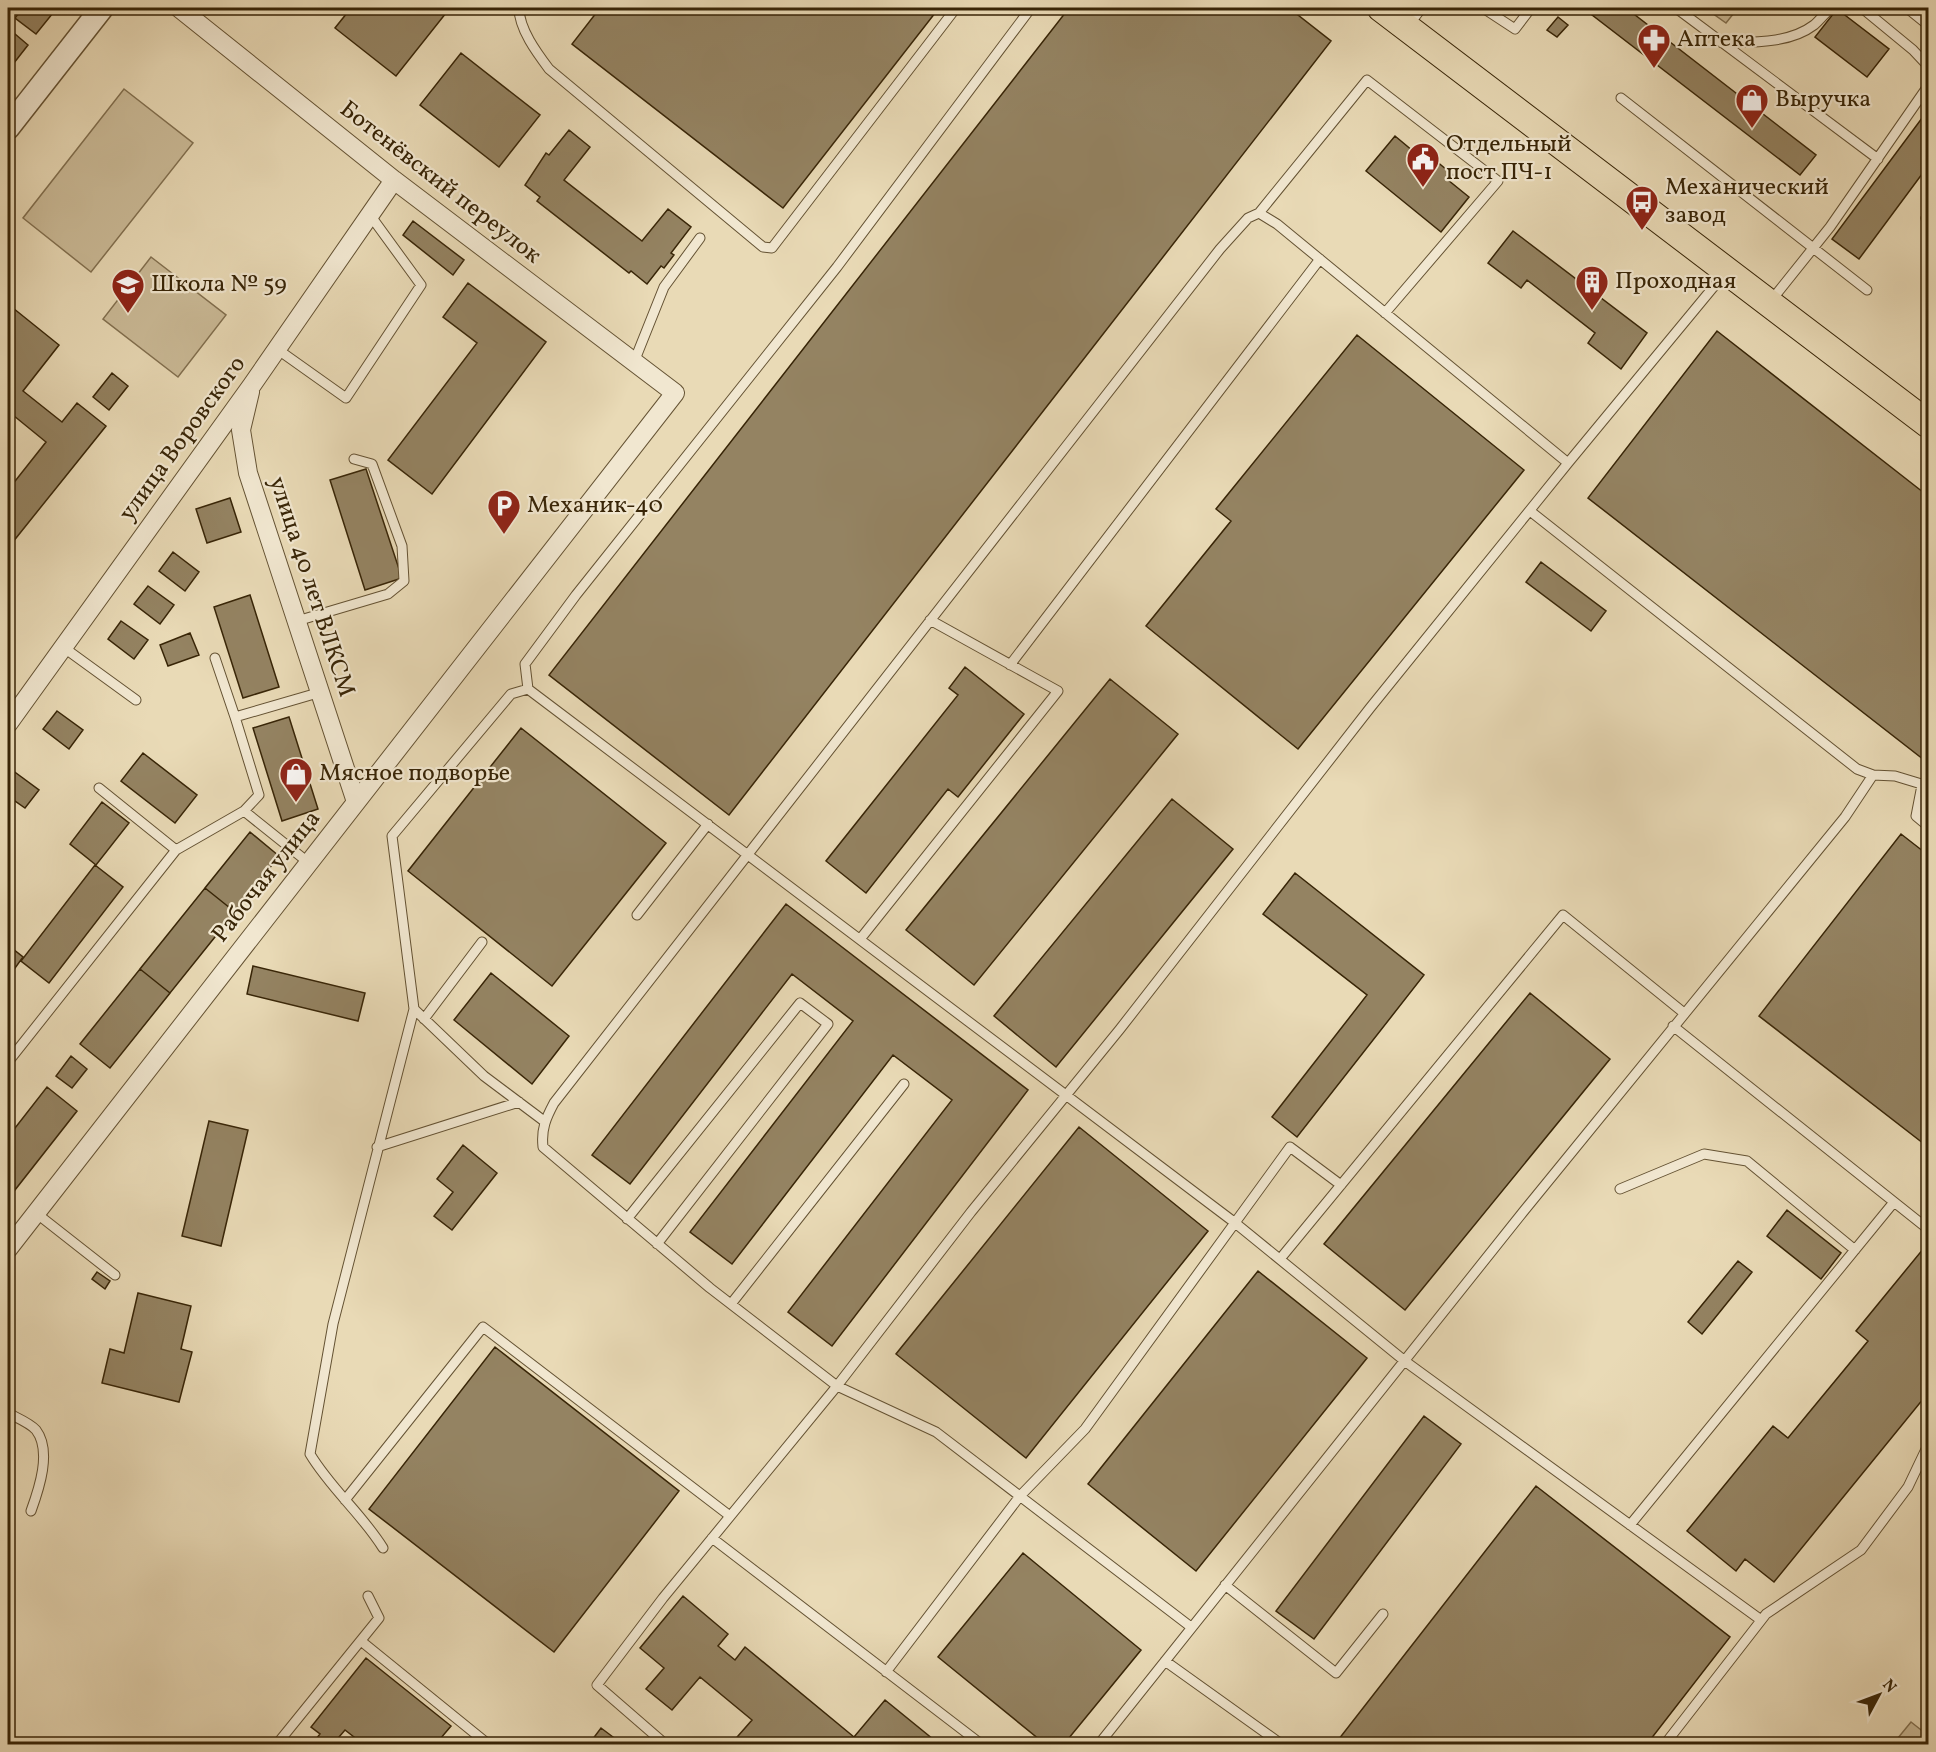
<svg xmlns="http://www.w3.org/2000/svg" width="1936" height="1752" font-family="Vollkorn,serif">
  <rect width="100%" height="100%" fill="#e9dab6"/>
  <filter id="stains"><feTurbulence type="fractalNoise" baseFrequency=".00333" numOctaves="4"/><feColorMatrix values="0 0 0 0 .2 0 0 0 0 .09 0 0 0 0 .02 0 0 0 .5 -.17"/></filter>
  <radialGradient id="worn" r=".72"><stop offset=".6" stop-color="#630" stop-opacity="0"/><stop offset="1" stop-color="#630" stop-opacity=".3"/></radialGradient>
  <path fill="#cbbb98" stroke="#827050" stroke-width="1.5" d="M1705,8H1738L1726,23Z
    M124,89L193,143L91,272L23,218Z
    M151,257L226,315L178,377L103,319Z
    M1911,1722L1925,1733L1916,1744H1893Z"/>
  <path fill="#948362" stroke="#382507" stroke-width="1.5" d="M23,8H57L36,34L15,18Z
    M351,8H450L396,76L335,28Z
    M600,8H939L783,208L572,44Z
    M1069,8H1289L1331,41L729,815L549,675Z
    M1583,8H1626L1816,155L1800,175Z
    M1837,9L1889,49L1867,77L1815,37Z
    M1558,17L1568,25L1557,37L1547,30Z
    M8,28L28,45L14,63L8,58Z
    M461,53L540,115L499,167L420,105Z
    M1928,110V166L1859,259L1832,239Z
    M569,130L590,147L564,180L642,241L668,209L691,227L671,253L674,255L664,268L661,266L647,284L631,271L629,273L537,201L540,197L525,185L546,153L549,155Z
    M1395,136L1413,151L1418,146L1453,175L1448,180L1469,197L1441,232L1366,171Z
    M413,221L464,260L453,275L403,235Z
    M1513,231L1647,333L1621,369L1588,343L1595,333L1527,280L1521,288L1488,263Z
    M468,283L546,342L432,494L388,460L477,343L443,317Z
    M8,304L59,345L23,391L62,422L77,403L106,426L8,548V490L46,442L8,411Z
    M1717,331L1928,496V763L1588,498Z
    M1357,335L1524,470L1298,749L1146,626L1231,521L1216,509Z
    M112,373L128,386L109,410L93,397Z
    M366,469L402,578L365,590L330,480Z
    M230,498L241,532L207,543L196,509Z
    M173,552L199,572L185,591L159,571Z
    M1541,562L1606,611L1591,631L1526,582Z
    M148,586L174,605L160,624L134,604Z
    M250,595L279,687L243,698L214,607Z
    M121,621L148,640L134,659L108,639Z
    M190,633L199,655L168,666L160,645Z
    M965,667L1024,714L958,797L948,789L866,893L826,861L958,695L949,688Z
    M1110,679L1178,734L974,985L906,930Z
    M57,711L83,730L69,749L43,729Z
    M289,717L318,809L282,821L253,728Z
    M521,728L666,843L552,986L408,871Z
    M143,753L197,795L175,823L121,781Z
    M12,770L39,790L25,808L8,796V777Z
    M1172,799L1233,849L1056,1067L994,1016Z
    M102,802L129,823L96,865L70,844Z
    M250,832L279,856L235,912L205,888Z
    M1901,834L1928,855V1147L1759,1016Z
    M95,865L123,887L49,983L21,961Z
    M1295,873L1424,975L1297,1137L1272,1117L1367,995L1263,914Z
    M205,888L235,912L170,993L140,969Z
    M786,904L1028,1090L832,1346L788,1312L952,1100L893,1055L732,1264L690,1232L853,1021L792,974L630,1184L592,1155Z
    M8,945L23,957L8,978Z
    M253,966L365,993L358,1021L247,994Z
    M140,969L170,993L110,1068L80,1044Z
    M491,973L569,1036L532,1084L454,1020Z
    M1530,993L1610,1059L1405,1310L1324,1244Z
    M71,1056L87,1069L72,1088L56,1076Z
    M47,1087L77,1111L11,1195L8,1192V1137Z
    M209,1121L248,1130L221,1246L182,1236Z
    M1079,1127L1208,1231L1026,1458L896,1354Z
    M463,1145L497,1173L452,1230L434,1216L453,1192L437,1179Z
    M1787,1210L1841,1253L1821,1279L1767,1236Z
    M1928,1243V1393L1774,1582L1745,1559L1736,1571L1687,1531L1773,1426L1788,1438L1868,1341L1856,1331Z
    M1738,1261L1752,1272L1702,1334L1688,1322Z
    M1258,1271L1367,1358L1196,1571L1088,1484Z
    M97,1272L110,1281L105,1289L92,1279Z
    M138,1293L191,1306L181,1349L192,1352L179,1402L102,1383L110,1349L124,1353Z
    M495,1347L679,1491L554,1652L369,1509Z
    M1424,1416L1461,1444L1314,1639L1276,1611Z
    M1536,1486L1730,1637L1647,1744H1335Z
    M1023,1553L1141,1650L1064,1744H1045L938,1657Z
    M683,1596L728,1634L718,1646L735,1660L745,1647L854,1737L885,1700L939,1744H731L752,1720L700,1677L672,1710L646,1689L664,1668L640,1648Z
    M366,1658L451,1726L440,1739L447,1744H363L345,1730L333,1744H312L320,1734L311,1727Z
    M601,1728L621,1743L620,1744H589Z"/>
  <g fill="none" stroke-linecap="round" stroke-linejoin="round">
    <defs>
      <path id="service" d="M519,8C519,29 537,53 549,69L763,247L772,248L956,8
        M1031,8L837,267L576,595L525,664L528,689L1234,1222L1406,1362L1761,1620
        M1483,8L1515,29L1531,8
        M1676,8L1878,159
        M1862,8L1913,50L1928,66
        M1907,8L1928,25
        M1722,43C1752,42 1789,44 1814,25C1820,20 1825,13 1831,8
        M1621,98L1867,290
        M1259,213L1367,80L1498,181L1385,313
        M1928,215L1926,218L1928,220
        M1770,302L1830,227L1928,86
        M277,349L346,398L421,285L370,215
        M634,362L664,287L700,238
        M297,621L388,594L404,581L402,546L372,464L354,459
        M63,647L136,700
        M215,658L235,717
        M1010,665L1320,259
        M528,689L511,694L392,836L414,1009L484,1076L544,1121
        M1873,775L1895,776L1928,786
        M1922,785L1916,816L1928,826
        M99,788L176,850
        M244,811L309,863
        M637,915L708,824
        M861,938L1058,691L930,620
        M424,1019L482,942
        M1673,1026L1928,1229
        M8,1062L176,850L244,811L259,795L235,717L321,692
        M377,1147L519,1102
        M1620,1189L1704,1154L1747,1161L1855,1250
        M36,1213L115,1275
        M627,1219L800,1003L828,1024L657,1244
        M1280,1259L1563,915L1684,1013
        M731,1304L904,1084
        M8,1413C15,1417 30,1423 36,1430C52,1451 39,1489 31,1511
        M345,1500L483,1327L730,1516
        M1630,1525L1894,1202
        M712,1538L981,1744
        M383,1548C362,1514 331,1489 310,1454L333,1324L414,1009
        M1225,1585L1336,1673L1383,1614
        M1191,1627L936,1432L837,1386L710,1288L543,1147C541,1129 546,1118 554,1103L1220,249L1248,218L1259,213L1277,224L1568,463
        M361,1641L488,1744
        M1165,1661L1281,1744
        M886,1672L1020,1496L1085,1429L1290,1147L1341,1185
        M277,1744L379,1618L368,1596
        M665,1744L597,1685L663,1598L837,1386L971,1212L1120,1029L1370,708L1568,463L1725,273
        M1099,1744L1523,1212L1845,817L1873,775L1857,769L1530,511
        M1665,1744L1766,1614L1861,1550L1908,1487L1928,1445"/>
      <path id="minor" d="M1403,25L1416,8
        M250,392L241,430L248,473L356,802
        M8,724L252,385L394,180
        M8,1249L675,393L394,180L179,8"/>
      <path id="tertiary" d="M8,128L102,8"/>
      <path id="primary" d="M1381,8L1928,424"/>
    </defs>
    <use href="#service" stroke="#645233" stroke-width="11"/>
    <use href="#minor" stroke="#645233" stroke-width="20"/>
    <use href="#tertiary" stroke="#645233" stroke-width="25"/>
    <use href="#primary" stroke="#382507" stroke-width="29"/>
    <use href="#service" stroke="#f1e7d0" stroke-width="9"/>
    <use href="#minor" stroke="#f1e7d0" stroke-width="18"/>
    <use href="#tertiary" stroke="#f1e7d0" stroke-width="22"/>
    <use href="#primary" stroke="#e9dab6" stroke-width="27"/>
  </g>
  <defs>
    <symbol id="pharmacy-pin" viewBox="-11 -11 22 30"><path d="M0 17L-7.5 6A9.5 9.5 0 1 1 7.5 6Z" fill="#8f2418" stroke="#f1e7d0"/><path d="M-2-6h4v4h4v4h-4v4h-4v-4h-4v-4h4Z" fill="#fff"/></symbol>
    <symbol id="shop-pin" viewBox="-11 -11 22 30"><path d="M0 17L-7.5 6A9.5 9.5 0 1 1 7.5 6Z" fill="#8f2418" stroke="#f1e7d0"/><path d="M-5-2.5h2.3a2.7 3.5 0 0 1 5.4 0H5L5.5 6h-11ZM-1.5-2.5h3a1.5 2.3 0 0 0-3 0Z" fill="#fff"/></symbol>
    <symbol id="civic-pin" viewBox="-11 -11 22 30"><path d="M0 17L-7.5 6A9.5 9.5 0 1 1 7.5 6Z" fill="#8f2418" stroke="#f1e7d0"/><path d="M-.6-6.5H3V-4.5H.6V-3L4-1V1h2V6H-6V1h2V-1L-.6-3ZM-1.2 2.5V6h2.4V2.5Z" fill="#fff"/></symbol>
    <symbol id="bus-pin" viewBox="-11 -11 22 30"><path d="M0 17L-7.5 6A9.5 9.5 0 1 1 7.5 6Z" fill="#8f2418" stroke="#f1e7d0"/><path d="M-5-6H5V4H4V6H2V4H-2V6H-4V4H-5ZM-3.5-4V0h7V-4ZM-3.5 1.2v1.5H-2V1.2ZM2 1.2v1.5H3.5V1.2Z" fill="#fff"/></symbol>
    <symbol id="building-pin" viewBox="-11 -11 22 30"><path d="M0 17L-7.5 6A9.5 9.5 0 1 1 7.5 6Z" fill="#8f2418" stroke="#f1e7d0"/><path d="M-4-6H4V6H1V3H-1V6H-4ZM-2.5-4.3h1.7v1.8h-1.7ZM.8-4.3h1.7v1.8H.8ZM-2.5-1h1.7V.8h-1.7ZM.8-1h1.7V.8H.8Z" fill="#fff"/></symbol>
    <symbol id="school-pin" viewBox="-11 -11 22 30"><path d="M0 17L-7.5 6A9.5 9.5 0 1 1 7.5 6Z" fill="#8f2418" stroke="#f1e7d0"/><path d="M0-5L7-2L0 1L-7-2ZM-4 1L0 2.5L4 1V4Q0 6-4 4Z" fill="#fff"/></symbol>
    <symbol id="parking-pin" viewBox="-11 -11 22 30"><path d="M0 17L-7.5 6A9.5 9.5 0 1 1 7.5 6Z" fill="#8f2418" stroke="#f1e7d0"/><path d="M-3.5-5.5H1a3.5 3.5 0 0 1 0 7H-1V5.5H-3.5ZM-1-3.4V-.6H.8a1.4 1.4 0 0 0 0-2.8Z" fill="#fff"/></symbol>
  </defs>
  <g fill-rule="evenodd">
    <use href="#pharmacy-pin" x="1635" y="21" width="38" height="52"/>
    <use href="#shop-pin" x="1733" y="81" width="38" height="52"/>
    <use href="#civic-pin" x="1404" y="140" width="38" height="52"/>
    <use href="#bus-pin" x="1623" y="183" width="38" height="52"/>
    <use href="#building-pin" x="1573" y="263" width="38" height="52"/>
    <use href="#school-pin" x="109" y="266" width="38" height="52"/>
    <use href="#parking-pin" x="485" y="487" width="38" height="52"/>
    <use href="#shop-pin" x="277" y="755" width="38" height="52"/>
  </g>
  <g text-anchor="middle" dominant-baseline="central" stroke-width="4.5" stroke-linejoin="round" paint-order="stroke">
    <g font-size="24" fill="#382507" stroke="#f1e7d0" text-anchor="start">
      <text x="1677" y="40">Аптека</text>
      <text x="1775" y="100">Выручка</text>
      <text x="1446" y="145">Отдельный<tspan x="1446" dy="28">пост ПЧ-1</tspan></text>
      <text x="1665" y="188">Механический<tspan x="1665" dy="28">завод</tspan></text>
      <text x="1615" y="282">Проходная</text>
      <text x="151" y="285">Школа № 59</text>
      <text x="527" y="506">Механик-40</text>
      <text x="319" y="774">Мясное подворье</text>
    </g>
    <g font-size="24" fill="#382507" stroke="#f1e7d0">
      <text transform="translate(440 183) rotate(38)">Ботенёвский переулок</text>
      <text transform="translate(183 439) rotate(-54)">улица Воровского</text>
      <text transform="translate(311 587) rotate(72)">улица 40 лет ВЛКСМ</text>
      <text transform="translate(267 877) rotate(-52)">Рабочая улица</text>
    </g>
  </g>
  <rect width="1936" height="1752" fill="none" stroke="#e9dab6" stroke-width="30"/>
  <rect x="9" y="9" width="1918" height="1734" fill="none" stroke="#382507" stroke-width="3"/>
  <rect x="15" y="15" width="1906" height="1722" fill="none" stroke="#382507" stroke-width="1.5"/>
  <g transform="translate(1879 1695) rotate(49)" stroke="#f1e7d0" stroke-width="4.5" paint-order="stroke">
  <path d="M0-4.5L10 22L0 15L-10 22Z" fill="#382507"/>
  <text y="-9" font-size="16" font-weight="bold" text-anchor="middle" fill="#382507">N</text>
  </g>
  <rect width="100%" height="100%" filter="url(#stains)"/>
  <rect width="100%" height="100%" fill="url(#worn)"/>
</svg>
